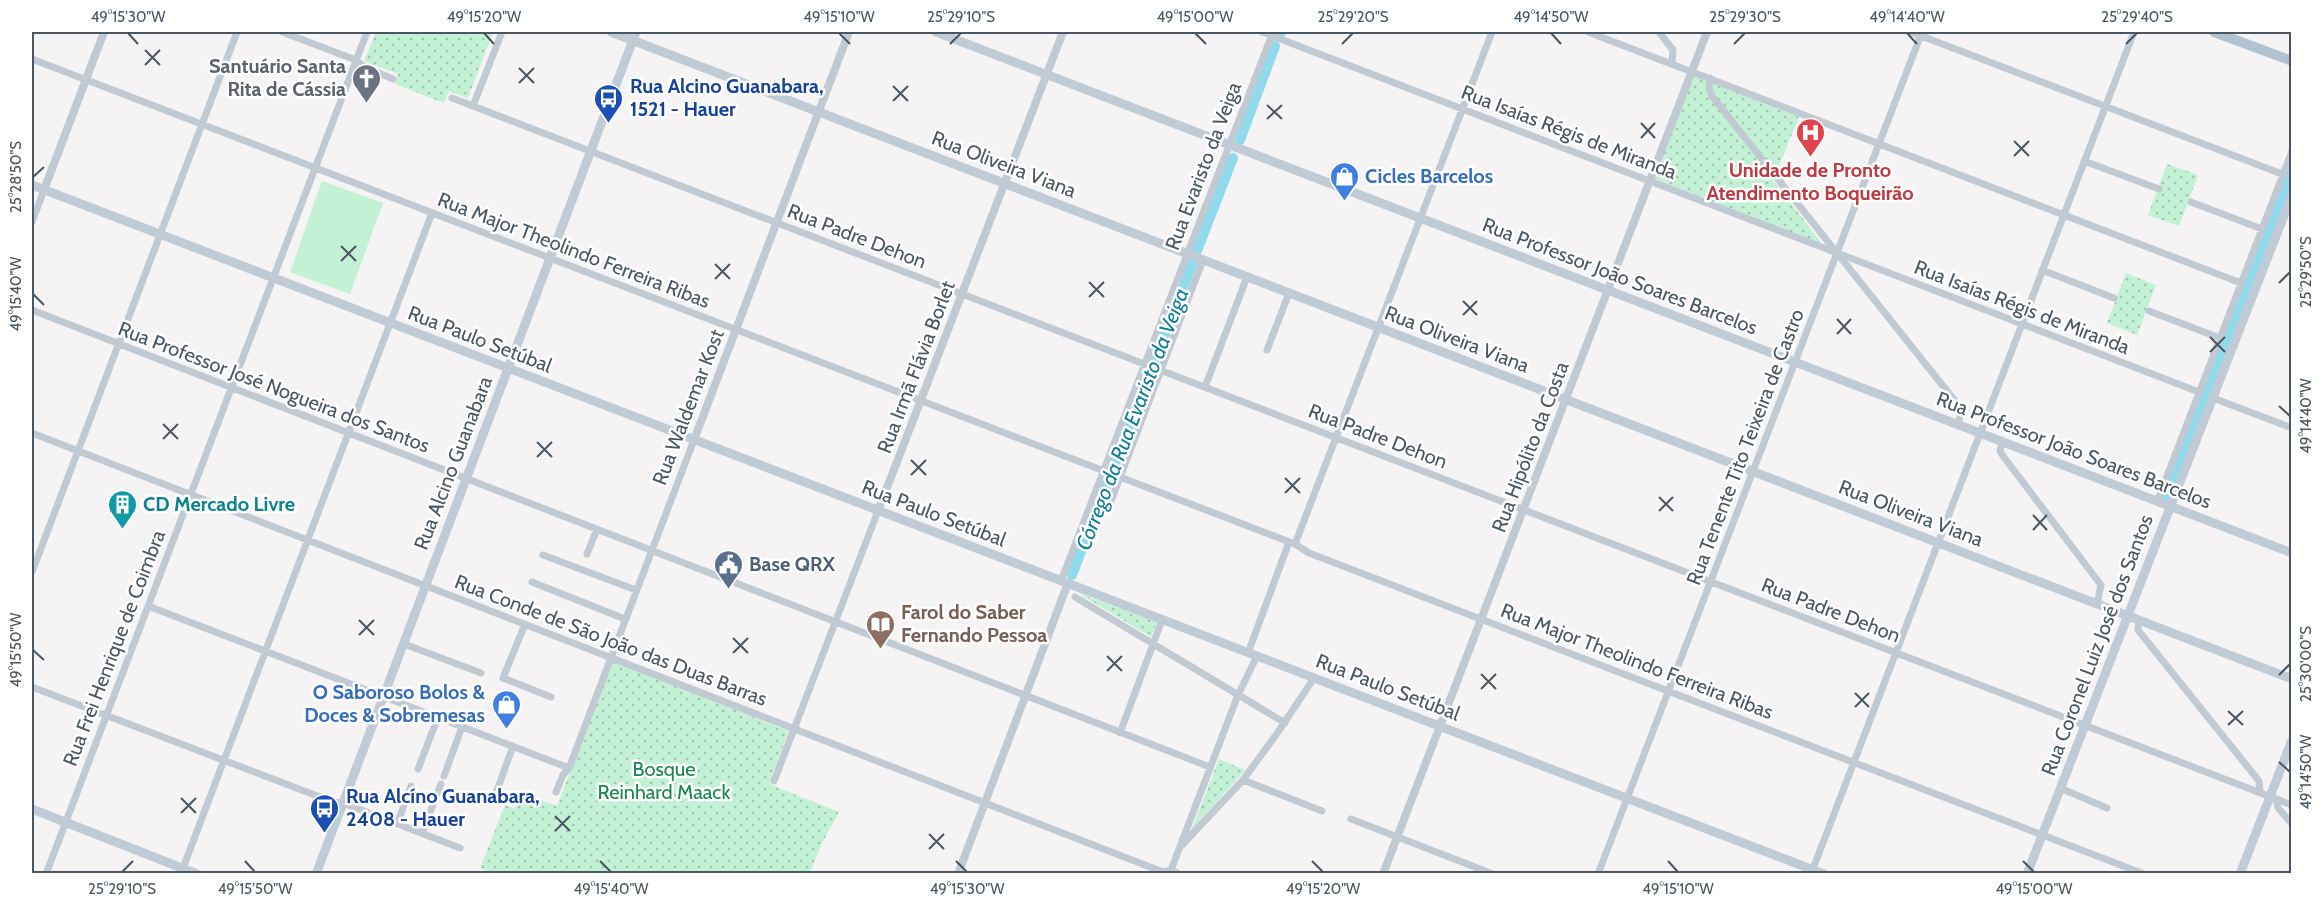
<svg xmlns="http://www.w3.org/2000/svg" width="2323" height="905" font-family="Cabin,sans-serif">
  <defs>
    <pattern id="park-dots" width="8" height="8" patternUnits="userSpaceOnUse" patternTransform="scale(1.5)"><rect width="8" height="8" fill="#c3f1d5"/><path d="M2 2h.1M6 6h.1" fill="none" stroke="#a0c6b0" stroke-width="1.8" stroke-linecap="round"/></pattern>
  </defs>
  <rect width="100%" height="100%" fill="#f5f3f3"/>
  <path fill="#c3f1d5" d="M322,181L383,203L350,294L290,272Z"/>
  <path fill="url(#park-dots)" d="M376,32H493L468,98L449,91L444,103L395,84L398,74L364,61Z
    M1692,75L1799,117L1773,180L1823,245L1653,178Z
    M2167,164L2198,175L2179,226L2148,215Z
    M2126,273L2156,285L2137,335L2107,323Z
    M1078,593L1157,622L1151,637Z
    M611,661L789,731L769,784L839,812L821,845L810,873L495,874L480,868L505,805L515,809L522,793L557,806Z
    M1219,759L1245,770L1191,831Z"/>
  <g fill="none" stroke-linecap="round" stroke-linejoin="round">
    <path stroke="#90daee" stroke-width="10" d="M1280,34L1281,32
      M1240,140L1275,46
      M1197,251L1233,158
      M2167,497L2292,173
      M1072,575L1193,262"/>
    <path stroke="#c1cad2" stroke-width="7" d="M282,32L356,60L364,67L393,79
      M1262,32L2199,392
      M1588,32L2241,283
      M1659,32L1673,50L1672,64
      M1911,32L2282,174
      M32,59L1104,471
      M1710,78L1709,87L1711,95L1959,406L1961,413L1958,425
      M452,98L2292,805
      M473,106L502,32
      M2084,161L2159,189
      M2191,202L2262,229
      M32,222L44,190
      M2042,270L2114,298
      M32,310L1210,767
      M2149,311L2220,338
      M1267,350L1289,293
      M1205,387L1247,277
      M2213,398L2292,428
      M32,433L1163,872L1171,870L1179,874
      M2002,442L2000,451L2003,456L2101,585L2097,604
      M1120,477L1295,544L1309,553L2144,874
      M2157,502L2292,151
      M1109,506L1203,260
      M1295,544L1492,32
      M587,554L597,529
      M543,555L636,590
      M32,572L237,32
      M1061,581L1273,32
      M532,582L625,619
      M1075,597L1285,723
      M148,606L569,768
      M2139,620L2138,630L2259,781L2260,793
      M525,624L503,678L551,697
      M404,644L481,673
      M1248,653L1289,542
      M32,687L333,802L343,803L460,848
      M1120,733L1162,620
      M418,769L438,717
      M444,776L462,727
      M1243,780L1322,811
      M774,781L878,511
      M2060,788L2107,808
      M556,792L563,775L569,768L694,440
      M495,796L513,746
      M2276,799L2278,808L2292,824
      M1351,819L1493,874
      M397,824L411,786
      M422,833L441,784
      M1182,845L1243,780L1278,732L1314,678
      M183,868L432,213
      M1171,870L1238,695L1257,656
      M46,874L367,32
      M1598,874L1922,32
      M1811,874L2134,32"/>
    <path stroke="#c1cad2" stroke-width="8" d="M44,190L104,32
      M694,440L849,32
      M878,511L1063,32
      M958,874L1068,583
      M1383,874L1707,32"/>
    <path stroke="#c1cbd6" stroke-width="9" d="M611,32L2292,679
      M936,32L2292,553
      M32,185L1824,874
      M32,809L197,874
      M316,874L636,32
      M2027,874L2292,195
      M2240,874L2292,740"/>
    <path stroke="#b3c2d1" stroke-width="10" d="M2214,32L2292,61"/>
  </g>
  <path fill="none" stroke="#4a5661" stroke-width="2" d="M128,33L138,44M484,33L494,44M839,33L850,44M1195,33L1206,44M1551,33L1561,44M1907,33L1917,44M950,44L961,33M1342,44L1353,33M1734,44L1745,33M2126,44L2137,33M145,50L160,65M145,65L160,50M519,68L534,83M519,83L534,68M893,86L908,101M893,101L908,86M1267,105L1282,119M1267,119L1282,105M1641,123L1655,138M1641,138L1655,123M2014,141L2029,156M2014,156L2029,141M33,177L44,167M341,246L356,261M341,261L356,246M715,264L730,279M715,279L730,264M1089,282L1104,297M2279,283L2290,272M33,294L44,305M1089,297L1104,282M1463,301L1477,315M1463,315L1477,301M1837,319L1851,334M1837,334L1851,319M2210,337L2225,352M2210,352L2225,337M2279,406L2290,416M163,424L178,439M163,439L178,424M537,442L552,457M537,457L552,442M911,460L926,475M911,475L926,460M1285,478L1300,493M1285,493L1300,478M1659,497L1673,511M1659,511L1673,497M2033,515L2047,530M2033,530L2047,515M359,620L374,635M359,635L374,620M733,638L748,653M33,650L44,660M733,653L748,638M1107,656L1122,671M1107,671L1122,656M1481,674L1496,689M2279,675L2290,664M1481,689L1496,674M1855,693L1869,707M1855,707L1869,693M2228,711L2243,725M2228,725L2243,711M2279,762L2290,772M181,798L196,813M181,813L196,798M555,816L570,831M555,831L570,816M929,834L944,849M929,849L944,834M245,861L255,872M600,861L611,872M956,861L967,872M1312,861L1323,872M1668,861L1678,872M2023,861L2034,872M122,872L133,861"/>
  <defs>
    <symbol id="church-pin" viewBox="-11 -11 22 30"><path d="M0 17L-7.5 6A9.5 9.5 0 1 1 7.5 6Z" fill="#6b7280" stroke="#fff"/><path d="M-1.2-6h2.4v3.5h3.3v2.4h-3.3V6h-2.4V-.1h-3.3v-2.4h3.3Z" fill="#fff"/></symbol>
    <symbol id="bus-pin" viewBox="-11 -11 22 30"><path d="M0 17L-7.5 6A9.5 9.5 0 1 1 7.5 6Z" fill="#1a4fb4" stroke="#fff"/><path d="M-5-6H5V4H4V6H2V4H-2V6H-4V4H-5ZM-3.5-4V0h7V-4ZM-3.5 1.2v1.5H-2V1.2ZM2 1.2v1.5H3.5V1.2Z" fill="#fff"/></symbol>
    <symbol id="hospital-pin" viewBox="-11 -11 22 30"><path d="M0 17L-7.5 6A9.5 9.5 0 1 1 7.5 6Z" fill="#e0444e" stroke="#fff"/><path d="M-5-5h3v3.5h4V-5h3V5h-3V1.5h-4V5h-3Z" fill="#fff"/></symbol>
    <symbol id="shop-pin" viewBox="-11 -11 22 30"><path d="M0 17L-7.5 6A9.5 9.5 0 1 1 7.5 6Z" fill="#3f7fe0" stroke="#fff"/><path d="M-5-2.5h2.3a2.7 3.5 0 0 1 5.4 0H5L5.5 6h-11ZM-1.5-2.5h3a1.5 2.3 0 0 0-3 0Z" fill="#fff"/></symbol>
    <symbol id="building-pin" viewBox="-11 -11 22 30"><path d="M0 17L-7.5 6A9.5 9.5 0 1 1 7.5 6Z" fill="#0f9aa8" stroke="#fff"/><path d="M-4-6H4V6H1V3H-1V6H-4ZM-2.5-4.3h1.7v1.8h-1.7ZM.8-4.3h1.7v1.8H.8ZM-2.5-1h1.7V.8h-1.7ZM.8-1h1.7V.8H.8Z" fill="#fff"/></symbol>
    <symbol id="civic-pin" viewBox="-11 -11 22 30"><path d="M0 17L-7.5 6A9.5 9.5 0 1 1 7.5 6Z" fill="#5c6f8a" stroke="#fff"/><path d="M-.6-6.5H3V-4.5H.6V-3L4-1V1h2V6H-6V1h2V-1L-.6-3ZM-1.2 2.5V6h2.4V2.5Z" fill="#fff"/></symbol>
    <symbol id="library-pin" viewBox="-11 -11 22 30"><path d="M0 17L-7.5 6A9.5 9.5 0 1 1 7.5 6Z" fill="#8d6e63" stroke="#fff"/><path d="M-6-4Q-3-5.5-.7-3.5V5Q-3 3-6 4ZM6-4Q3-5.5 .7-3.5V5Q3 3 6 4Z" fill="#fff"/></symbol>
  </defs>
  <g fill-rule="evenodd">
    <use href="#church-pin" x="350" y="62" width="33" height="45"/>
    <use href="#bus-pin" x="592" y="82" width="33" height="45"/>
    <use href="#hospital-pin" x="1794" y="116" width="33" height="45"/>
    <use href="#shop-pin" x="1328" y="160" width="33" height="45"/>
    <use href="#building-pin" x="106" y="488" width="33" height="45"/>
    <use href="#civic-pin" x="712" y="548" width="33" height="45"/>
    <use href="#library-pin" x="864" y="608" width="33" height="45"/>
    <use href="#shop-pin" x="490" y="688" width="33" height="45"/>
    <use href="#bus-pin" x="308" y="792" width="33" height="45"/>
  </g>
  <g text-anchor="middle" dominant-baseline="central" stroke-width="5" stroke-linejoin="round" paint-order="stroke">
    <g font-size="20" font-weight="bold" fill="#5b616d" stroke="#fff" text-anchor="end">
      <text x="346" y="66">Santuário Santa<tspan x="346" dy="23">Rita de Cássia</tspan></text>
    </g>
    <g font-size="20" font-weight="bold" fill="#164399" stroke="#fff" text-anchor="start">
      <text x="630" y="86">Rua Alcino Guanabara,<tspan x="630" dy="23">1521 - Hauer</tspan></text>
      <text x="346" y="796">Rua Alcíno Guanabara,<tspan x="346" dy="23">2408 - Hauer</tspan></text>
    </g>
    <g font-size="20" fill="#4a5661" stroke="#fff">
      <text transform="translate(1569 132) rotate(21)">Rua Isaías Régis de Miranda</text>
      <text transform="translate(1004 164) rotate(21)">Rua Oliveira Viana</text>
      <text transform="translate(1203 166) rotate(-69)">Rua Evaristo da Veiga</text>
      <text transform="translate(857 236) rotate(21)">Rua Padre Dehon</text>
      <text transform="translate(574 250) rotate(21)">Rua Major Theolindo Ferreira Ribas</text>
      <text transform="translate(1620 276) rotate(21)">Rua Professor João Soares Barcelos</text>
      <text transform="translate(2022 307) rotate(21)">Rua Isaías Régis de Miranda</text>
      <text transform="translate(480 339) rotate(21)">Rua Paulo Setúbal</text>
      <text transform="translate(1457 339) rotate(21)">Rua Oliveira Viana</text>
      <text transform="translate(916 367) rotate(-69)">Rua Irmã Flávia Borlet</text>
      <text transform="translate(274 387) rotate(21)">Rua Professor José Nogueira dos Santos</text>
      <text transform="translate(688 407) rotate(-69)">Rua Waldemar Kost</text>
      <text transform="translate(1378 436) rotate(21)">Rua Padre Dehon</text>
      <text transform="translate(1530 447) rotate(-69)">Rua Hipólito da Costa</text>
      <text transform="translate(1745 447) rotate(-69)">Rua Tenente Tito Teixeira de Castro</text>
      <text transform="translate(2074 450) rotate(21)">Rua Professor João Soares Barcelos</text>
      <text transform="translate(453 463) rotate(-69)">Rua Alcino Guanabara</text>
      <text transform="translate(934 513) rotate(21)">Rua Paulo Setúbal</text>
      <text transform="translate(1911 513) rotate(21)">Rua Oliveira Viana</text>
      <text transform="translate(1831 610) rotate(21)">Rua Padre Dehon</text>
      <text transform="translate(611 640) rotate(21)">Rua Conde de São João das Duas Barras</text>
      <text transform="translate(2097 645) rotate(-69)">Rua Coronel Luiz José dos Santos</text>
      <text transform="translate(114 648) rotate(-69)">Rua Frei Henrique de Coimbra</text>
      <text transform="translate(1637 661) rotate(21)">Rua Major Theolindo Ferreira Ribas</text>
      <text transform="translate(1388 687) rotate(21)">Rua Paulo Setúbal</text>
    </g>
    <g font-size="20" font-weight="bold" fill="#be3a42" stroke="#fff">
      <text x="1810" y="170">Unidade de Pronto<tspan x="1810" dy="23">Atendimento Boqueirão</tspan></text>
    </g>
    <g font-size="20" font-weight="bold" fill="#366cbe" stroke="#fff" text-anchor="start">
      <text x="1365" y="176">Cicles Barcelos</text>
      <text x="485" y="692" text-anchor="end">O Saboroso Bolos &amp;<tspan x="485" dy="23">Doces &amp; Sobremesas</tspan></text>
    </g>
    <g font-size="20" font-weight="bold" fill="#0d838f" stroke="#fff" text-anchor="start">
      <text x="143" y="504">CD Mercado Livre</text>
    </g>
    <g font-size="20" font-weight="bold" fill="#4e5e75" stroke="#fff" text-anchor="start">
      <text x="749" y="564">Base QRX</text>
    </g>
    <g font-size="20" font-weight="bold" fill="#785e54" stroke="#fff" text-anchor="start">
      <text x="901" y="612">Farol do Saber<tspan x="901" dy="23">Fernando Pessoa</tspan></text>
    </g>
    <g font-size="20" fill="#17864f" stroke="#fff">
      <text x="664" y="769">Bosque<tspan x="664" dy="23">Reinhard Maack</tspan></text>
    </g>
    <g font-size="21" font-style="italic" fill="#0c7c9b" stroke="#fff">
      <text transform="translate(1132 419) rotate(-69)">Córrego da Rua Evaristo da Veiga</text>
    </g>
  </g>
  <rect width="2323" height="905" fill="none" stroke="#ffffff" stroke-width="66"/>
  <rect x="33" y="33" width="2257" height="839" fill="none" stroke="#4a5661" stroke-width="2"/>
  <g font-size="15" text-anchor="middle" fill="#4a5661">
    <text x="128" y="22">49°15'30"W</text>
    <text x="484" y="22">49°15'20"W</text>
    <text x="839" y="22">49°15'10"W</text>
    <text x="961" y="22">25°29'10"S</text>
    <text x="1195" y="22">49°15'00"W</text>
    <text x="1353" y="22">25°29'20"S</text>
    <text x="1551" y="22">49°14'50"W</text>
    <text x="1745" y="22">25°29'30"S</text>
    <text x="1907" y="22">49°14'40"W</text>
    <text x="2137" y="22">25°29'40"S</text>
    <text transform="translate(16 177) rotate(-90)" y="5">25°28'50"S</text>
    <text transform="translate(2306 272) rotate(-90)" y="5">25°29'50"S</text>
    <text transform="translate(16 294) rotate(-90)" y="5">49°15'40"W</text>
    <text transform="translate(2306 416) rotate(-90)" y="5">49°14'40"W</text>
    <text transform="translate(16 650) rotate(-90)" y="5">49°15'50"W</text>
    <text transform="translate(2306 664) rotate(-90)" y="5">25°30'00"S</text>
    <text transform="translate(2306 772) rotate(-90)" y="5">49°14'50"W</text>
    <text x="122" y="894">25°29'10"S</text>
    <text x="255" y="894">49°15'50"W</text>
    <text x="611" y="894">49°15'40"W</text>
    <text x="967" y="894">49°15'30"W</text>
    <text x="1323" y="894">49°15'20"W</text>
    <text x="1678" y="894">49°15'10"W</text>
    <text x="2034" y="894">49°15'00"W</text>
  </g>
</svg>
